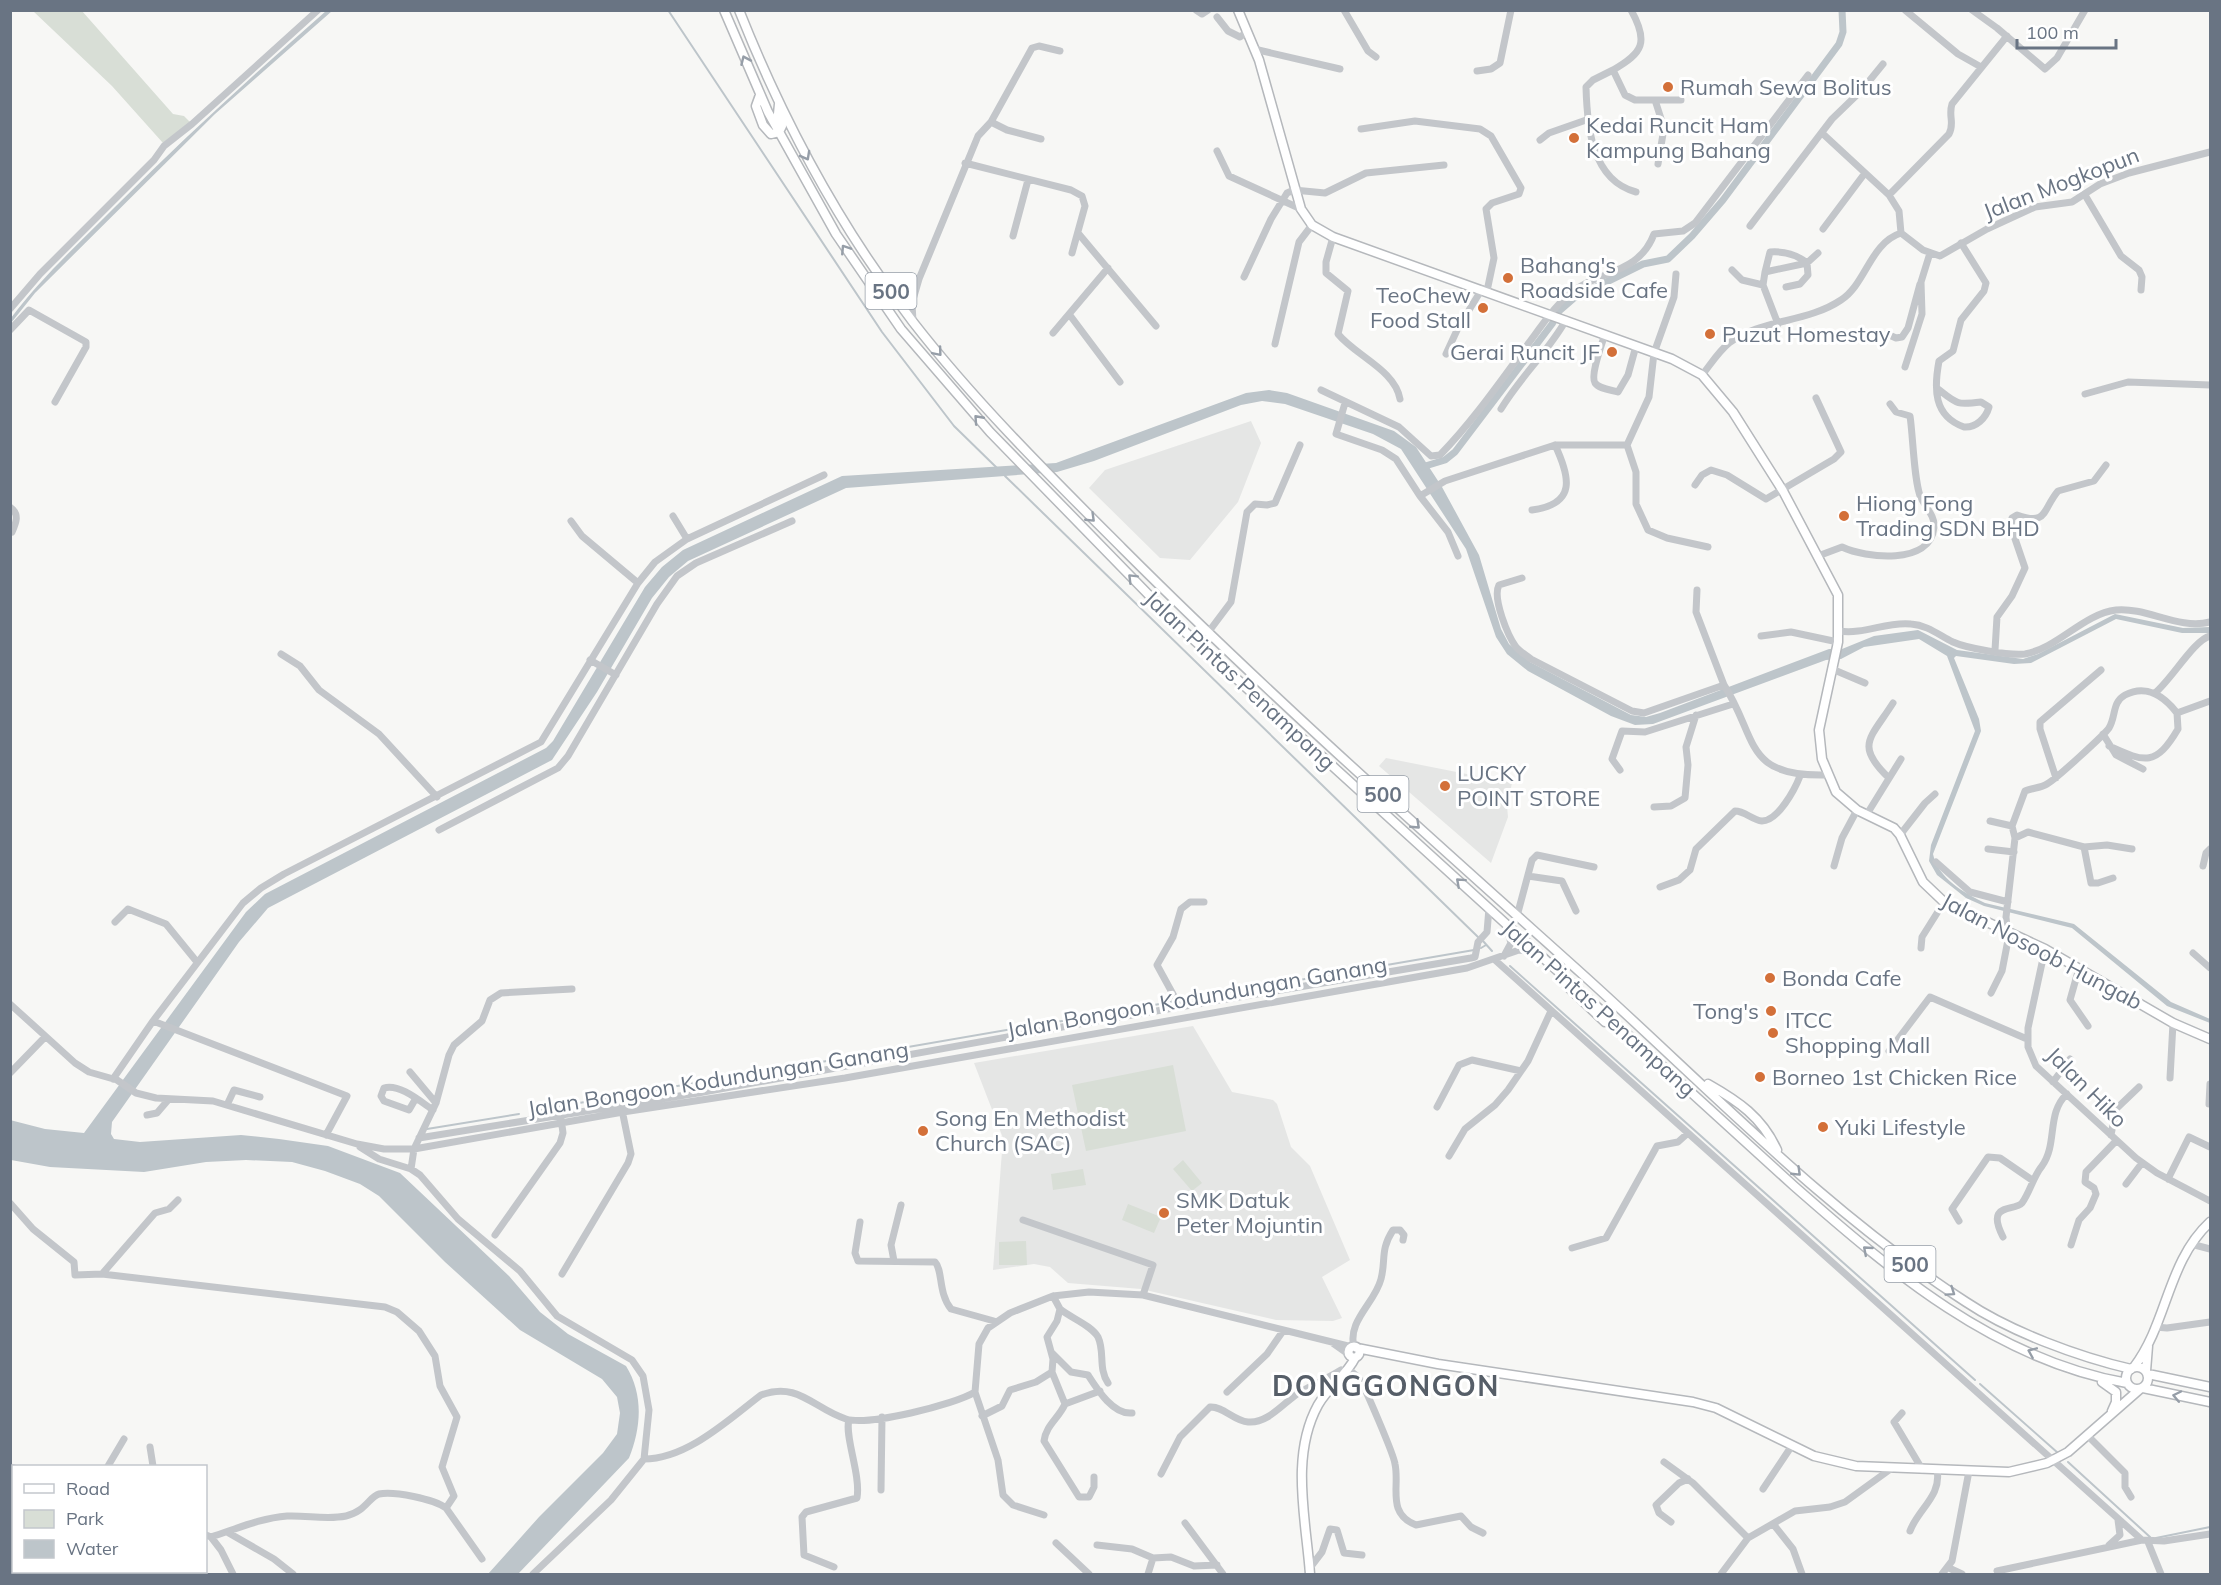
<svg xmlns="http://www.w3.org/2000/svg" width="2221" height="1585" font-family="Mulish,sans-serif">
  <rect width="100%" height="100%" fill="#f7f7f5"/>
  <path fill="#e5e6e5" d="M1251,421L1261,443L1238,502L1190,560L1160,558L1089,488L1105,470Z
    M1386,758L1512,783L1507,806L1508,817L1491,863L1379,766Z
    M1193,1026L1232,1092L1273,1100L1277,1104L1291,1147L1310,1166L1350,1260L1322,1277L1342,1318L1333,1321L1276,1320L1141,1289L1068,1283L1050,1267L1034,1264L993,1270L1003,1138L974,1063Z"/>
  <path fill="#d8ded6" d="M33,11H82L173,114L184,116L190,122L163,143L112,86Z
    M1173,1065L1186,1131L1086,1151L1072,1085Z
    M1183,1160L1202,1183L1192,1191L1173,1169Z
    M1083,1169L1086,1185L1053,1190L1051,1174Z
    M1128,1204L1161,1217L1154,1233L1122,1220Z
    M1026,1241L1027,1265H999V1242Z"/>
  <path fill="#bdc5ca" d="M326,11H332L215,114L35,293L11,323V318C42,277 80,242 116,206C184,138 254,74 326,11Z
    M1269,390L1287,393L1394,431L1416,447L1442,487L1479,555L1501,629L1509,644L1530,662L1631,715L1646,717L1660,713L1829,649H1842L1874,636L1918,630L1957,650L2023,659L2038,654L2115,614L2183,628L2210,627V633H2182L2116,619L2031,663L2014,664L1956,656L1954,658L1979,719L1981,731L1933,854C1938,878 1964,893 1985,903L2074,924L2171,1002L2210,1019V1023L2167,1006L2072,928L1984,906L1966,898L1937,875L1929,861L1931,845L1975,731L1947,656L1919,639L1864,647L1841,659L1826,660L1653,724L1635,725L1611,716L1528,671L1507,654L1496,637L1466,549L1401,449L1373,434L1285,404L1262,401L1241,405L1094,461L1057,472L846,488L688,561L669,577L652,598L597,692L552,760L268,908L239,942L112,1122L111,1134L114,1139L140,1142L241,1135L279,1139L328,1146L400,1173L509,1276L540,1312L568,1334L626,1366C644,1395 641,1428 629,1458L518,1574H488L539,1517L603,1453L617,1434L620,1413L617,1397L602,1379L520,1330L445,1262L379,1196L360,1184L325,1171L292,1162L246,1160L206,1162L144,1172L50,1167L11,1160L10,1120L45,1129L84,1133L246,912L265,894L546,748L553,741L645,587L662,567L683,550L842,476L1056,463L1246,393Z"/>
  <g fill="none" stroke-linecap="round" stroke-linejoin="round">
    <path stroke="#bdc5ca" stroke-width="2" d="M668,10L882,332L954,426L997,468
      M1005,476L1478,937
      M1483,941L1492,951
      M1481,948L1486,945
      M1510,966L1975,1380
      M1182,1000L1474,950
      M1149,1006L1175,1001
      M1076,1018L1142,1007
      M1030,1026L1069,1020
      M792,1067L1024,1027
      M556,1107L781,1068
      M539,1110L550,1109
      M427,1129L519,1114
      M1980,1384L2058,1453
      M2068,1462L2150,1537
      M2156,1538L2210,1527"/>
    <path stroke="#bdc5ca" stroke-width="7" d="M1422,467L1445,460L1455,452L1552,324L1559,311L1574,298L1643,264L1668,259L1692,236L1723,200L1839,44L1843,32L1842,10"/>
    <defs>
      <path id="major" d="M724,10L768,112L836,234L901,329L990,432L1183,630L1794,1186C1891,1271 1995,1360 2127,1383
        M739,10C783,121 840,227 913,322C976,403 1050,476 1122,548C1270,696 1426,834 1581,973C1707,1086 1824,1211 1966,1302C2011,1332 2079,1357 2131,1369
        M1238,10L1259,60L1301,209L1312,225L1333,237L1672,359L1702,375L1733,412L1783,491L1838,595V642L1819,730L1822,759L1836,792L1857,810L1894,828L1900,835L1923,882L1944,902L2045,949L2173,1023L2210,1039
        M760,95L756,106L763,125L771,134L779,132
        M779,132L782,126L778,114L779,104
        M1567,986L1605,1022L1612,1020
        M1708,1084C1738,1101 1762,1117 1777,1150
        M1348.5 1352a5.5 5.5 0 1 1 11 0a5.5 5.5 0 1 1-11 0Z
        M1357,1348L1438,1364L1693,1402L1716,1408L1814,1456L1856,1466L2009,1472L2047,1463L2068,1452L2140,1389
        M2126 1378a11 11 0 1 1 22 0a11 11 0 1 1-22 0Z
        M2134,1367C2168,1322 2167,1262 2210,1222
        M2146,1371L2148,1346
        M2148,1374L2210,1387
        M2102,1382L2116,1392V1402L2112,1411
        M2143,1388L2210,1402
        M1310,1574C1306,1519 1290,1456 1318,1405C1328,1387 1346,1376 1355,1358"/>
    </defs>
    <use href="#major" stroke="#b5b8bc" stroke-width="11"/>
    <path stroke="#c3c6ca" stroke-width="7" d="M1196,10L1202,14L1208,10
      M1344,10L1368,51L1376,57
      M1631,10C1649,42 1643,53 1613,70L1625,95L1635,100H1681
      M1905,10L1958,54L1981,67
      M1972,10L1997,28L2045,69L2057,58L2085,10
      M1217,17L1228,31L1240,37L1247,32
      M1254,49L1340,69
      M1613,70L1593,80L1586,87C1587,125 1591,180 1636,192
      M1477,71L1491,69L1500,63L1511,10
      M1655,100L1664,128L1658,164
      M991,122L1007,130L1041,139
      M1361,129L1415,121L1480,129L1491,136L1521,188L1519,194L1492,203L1486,209L1494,258L1487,291
      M1822,133L1889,195L1899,211L1901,233
      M1540,140L1549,133L1589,119
      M1217,151L1229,176L1301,209
      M965,163L1071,190L1082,196L1085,206L1072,253
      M1889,195L1949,134C1955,123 1948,116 1952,104L2007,36
      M2085,195L2121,256L2139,270L2142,277L2141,290
      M1750,226L1832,119L1861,91L1883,64
      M1823,229L1865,173
      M1078,233L1156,326
      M1901,233L1923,250L1940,256L1987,229L2035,207L2072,202L2100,184L2129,173L2210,152
      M1013,236L1028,180
      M1333,237L1326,262V273L1348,291L1338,334C1356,356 1395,370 1400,399
      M1732,270L1742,280L1763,285
      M1765,272L1770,252C1784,251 1796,254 1807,263L1808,275L1800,284L1786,287
      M1676,274L1674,297L1654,353L1649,397L1627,445L1636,472V504L1648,530L1667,538L1708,547
      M1244,277L1271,219L1287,193L1294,190L1325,193L1366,173L1444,165
      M888,288H904L917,280
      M10,309L40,274L154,160L164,146L192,124L318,10
      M1069,314L1120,382
      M913,322L912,303L919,279L978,136L991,122L1032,48L1039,46L1060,51
      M1778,324L1763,285L1765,272L1807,263L1818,253
      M10,330L29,310L86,342V347L55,402
      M1053,333L1108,268
      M1605,334C1602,344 1590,375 1595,383C1599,389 1612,390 1618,392L1628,375L1636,346
      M1887,334L1896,338L1902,337L1908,328L1920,284
      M1275,344L1299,242L1312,225
      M1446,354L1458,328L1482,289
      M1905,367L1922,314L1921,282L1930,253
      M1702,375C1711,364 1718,352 1729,343C1761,319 1807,323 1841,300C1866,284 1870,243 1901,233
      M1938,389C1957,404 1956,405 1981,402L1989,407C1986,418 1976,428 1964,427C1933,416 1934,388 1939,361L1953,351L1961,320L1984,291L1986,283L1961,243
      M1321,390L1399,427L1431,456L1440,455C1473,421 1500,382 1528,344C1542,326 1550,311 1568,295C1597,270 1639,275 1654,234L1683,231L1695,223L1808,75
      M2085,394L2128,382L2210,385
      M1345,403L1336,434L1382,450L1396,459L1420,496L1445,481L1555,445H1627
      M1501,409C1520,377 1548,352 1566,320
      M1695,485L1702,475L1711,470L1727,475L1766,499L1834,459L1841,452L1816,398
      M1420,496L1448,532L1458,556
      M10,507C20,514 16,523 12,532
      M1532,510C1577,504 1570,477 1555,445
      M673,516L687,539
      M571,521L582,536L638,583
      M1818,556L1842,547C1865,558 1931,566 1934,527C1935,516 1926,508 1921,498C1914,484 1913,435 1910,416L1896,412L1890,404
      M1522,578L1499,585C1492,598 1508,636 1516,647C1520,652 1526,655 1531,659L1632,711L1644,713L1724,685C1758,738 1743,777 1826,775
      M1697,590L1696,612L1724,685
      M1839,631C1864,635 1887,621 1911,624C1927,625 1939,635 1953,642C1966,648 2010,656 2025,654C2058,648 2083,614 2116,610C2147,607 2178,630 2210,622
      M1207,634L1231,602L1247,512L1255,504L1267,505L1275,503L1300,445
      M1761,636L1791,632L1838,642
      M1995,650L1997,617L2012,596L2025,568L2011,527L2012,518L2017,515C2048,526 2042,510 2058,491L2094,481L2106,465
      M281,654L300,666L319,690L379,734L437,797
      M590,660L616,675
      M1832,669L1865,683
      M2155,693C2172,679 2194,640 2210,636
      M2103,734L2116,755L2143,769
      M2109,746C2146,763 2156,766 2178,729L2177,713
      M1620,770L1612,759L1622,731L1645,732L1733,704
      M1889,778C1854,745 1871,738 1893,703
      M2056,778L2040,729V722L2101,670
      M1654,807L1671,806L1685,798L1688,765L1686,747L1696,715
      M1867,814L1901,759
      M1990,821L2012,826
      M439,830L558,768L568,756L657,604L677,576L696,563L792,521
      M1900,835L1925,803L1935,794
      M2015,838L2028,832L2084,847L2107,845L2132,849
      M2084,847L2091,883H2098L2113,878
      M1988,849L2014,852
      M1936,862L1970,892L2008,902
      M1834,866L1842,838L1857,810
      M2203,866L2206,853L2210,849
      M1528,876L1562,881L1576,911
      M1660,887L1679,880L1690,870L1696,849L1735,811C1745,811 1752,820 1762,821C1778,821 1795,789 1800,776
      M1517,916L1532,860L1537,855L1594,867
      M115,922L128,909L166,924L197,962
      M1921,948L1922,937L1944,902
      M2045,949L2028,1028V1047L2036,1066L2136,1158L2157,1173L2210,1201
      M2193,953L2210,968
      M1504,956L1511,943L1506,925
      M1495,960L2142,1540L2164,1541L2210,1534
      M2079,968L2070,1000L2088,1026
      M1991,993L2002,971L2008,940L2006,917L2015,838L2012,826L2025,791C2032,788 2041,788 2047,784C2055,780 2105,734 2109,728C2116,717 2112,702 2125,695C2146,684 2164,696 2177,713L2210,701
      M10,1004L75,1063L89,1072L117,1080L136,1093L156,1098L213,1101L357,1144L384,1149H414L623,1112L845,1078L1467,968L1519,950L1534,952
      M1180,1007L1157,965L1173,937L1181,909L1190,902H1204
      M153,1021L347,1096L326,1135
      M1889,1051L1930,997L2027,1039
      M410,1072L436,1103
      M10,1073L45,1037
      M2170,1078L2173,1023
      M113,1079L153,1021L243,903L261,888L284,874L541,742L638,583L655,562L687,539L824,475
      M2053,1082L2070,1059
      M416,1098L409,1110L384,1101L381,1096L384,1088C399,1083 421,1102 433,1110
      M2209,1104L2210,1084
      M227,1105L234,1090L260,1097
      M1437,1107L1459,1065L1472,1060L1521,1071
      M147,1115L157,1113L169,1099
      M2111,1135L2116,1109L2139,1087
      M419,1138L698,1093L1073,1025L1471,958L1475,957L1478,942L1487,932L1489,908
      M360,1147L379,1159L411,1169L420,1175L458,1219L520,1271L557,1316L632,1360L643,1376L649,1410L644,1459L611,1500L533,1574
      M1449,1156L1465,1129L1495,1105L1508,1090L1528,1061L1551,1011
      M411,1169L414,1149L436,1103L449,1055L454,1045L482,1021L490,1000L501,993L572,989
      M2168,1179L2189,1137L2210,1147
      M2126,1184L2142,1163
      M10,1203L33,1229L74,1262L75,1275L102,1274L385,1307L397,1312L419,1331L435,1356L440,1386L457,1417L442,1467L454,1496L446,1508
      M1023,1220L1153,1265L1143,1295
      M1959,1221L1952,1209L1988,1157L2000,1158L2032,1180
      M860,1222L855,1253L858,1261L935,1262C943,1270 938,1293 951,1309L994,1321
      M495,1235L560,1143L563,1133L561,1118
      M2003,1237C1985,1202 2014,1212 2022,1203C2030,1192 2033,1177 2042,1166C2058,1144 2046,1113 2067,1094
      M2191,1244L2210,1249
      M2071,1245L2079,1220L2090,1208L2096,1194L2094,1188L2085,1182L2086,1172L2116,1141
      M1572,1248L1606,1238L1657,1146L1678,1142L1688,1133
      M894,1261L891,1245L901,1205
      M102,1274L155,1213L169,1209L178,1200
      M562,1274L628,1163L631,1154L622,1110
      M1060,1309C1071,1318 1091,1325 1098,1337C1105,1352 1098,1368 1108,1383
      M2155,1327L2167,1328L2210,1322
      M1331,1342L1348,1354
      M1354,1347C1347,1321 1375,1303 1381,1279C1386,1260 1380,1250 1393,1230H1400L1404,1235L1403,1240
      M1052,1353L1071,1372L1088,1375C1097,1389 1113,1415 1132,1413
      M1348,1369C1352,1372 1356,1375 1359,1378C1364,1385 1394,1455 1395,1464C1400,1487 1386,1513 1416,1525L1461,1516L1471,1527L1483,1533
      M1052,1372L1065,1404
      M975,1392L998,1460L1003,1495L1013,1505L1044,1515
      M1227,1392L1267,1354L1283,1331
      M1902,1413L1894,1422L1922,1469
      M982,1416L1002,1406L1010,1390L1036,1382L1052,1372L1053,1359L1047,1337L1057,1321L1060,1309L1053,1296
      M2088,1436L2125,1473V1487L2131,1497
      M150,1447L153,1466
      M644,1459C687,1459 728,1420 761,1395C798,1381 814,1409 846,1419C868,1426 954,1405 975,1392L979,1344L988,1328L1010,1313L1053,1296L1089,1292L1143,1295L1352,1347
      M1664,1462L1693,1483L1748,1538
      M108,1466L124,1439
      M10,1467L14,1468
      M1161,1474L1180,1437L1210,1407C1223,1406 1234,1421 1248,1422C1268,1424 1284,1402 1300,1392C1313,1385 1328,1378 1341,1370
      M1094,1477V1487L1089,1497H1079L1044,1441C1046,1425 1059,1418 1065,1404L1100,1391
      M1763,1489L1791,1447
      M881,1490L882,1417
      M1671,1522L1659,1513L1656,1505L1679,1483L1688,1479
      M1185,1523L1223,1574
      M1774,1525L1793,1549L1802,1574
      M1910,1531C1918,1509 1942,1496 1937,1470
      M227,1532L274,1559L293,1574
      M206,1535L211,1537C236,1529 261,1518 287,1516C307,1515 326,1520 346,1516C365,1512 370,1496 379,1494C394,1491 434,1499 446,1508L482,1559
      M211,1537L221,1550L233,1574
      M2148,1542L2161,1574
      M1056,1543L1089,1574
      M1097,1545L1132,1549L1153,1558L1171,1557L1194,1566L1217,1565
      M2109,1545L2120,1535L2118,1520
      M834,1567L804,1555L802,1517L806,1512L857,1498C861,1475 844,1435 849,1420
      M1949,1568L1962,1574
      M1309,1569L1322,1552L1330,1529L1337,1530L1344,1553L1362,1555
      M1997,1571L2142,1540
      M171,1574L172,1572
      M1148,1574L1153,1558
      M1721,1574L1748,1538L1795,1511L1830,1507L1845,1502L1892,1468
      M1942,1574L1952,1561L1969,1471"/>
    <use href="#major" stroke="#fff" stroke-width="8"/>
  </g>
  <defs><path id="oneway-chevron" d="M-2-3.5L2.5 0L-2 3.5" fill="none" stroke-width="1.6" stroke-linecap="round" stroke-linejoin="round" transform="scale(1.5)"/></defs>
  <g stroke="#969ea8">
    <use href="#oneway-chevron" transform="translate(745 60) rotate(-114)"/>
    <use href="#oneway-chevron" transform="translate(806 156) rotate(61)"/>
    <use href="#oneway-chevron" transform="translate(845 249) rotate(-123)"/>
    <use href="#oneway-chevron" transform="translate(938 352) rotate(50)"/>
    <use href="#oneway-chevron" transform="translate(978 419) rotate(-132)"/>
    <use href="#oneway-chevron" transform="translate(1091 518) rotate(44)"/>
    <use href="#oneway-chevron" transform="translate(1132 578) rotate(-135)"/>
    <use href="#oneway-chevron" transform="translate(1416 825) rotate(43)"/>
    <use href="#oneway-chevron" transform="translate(1460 882) rotate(-138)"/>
    <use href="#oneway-chevron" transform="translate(1797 1172) rotate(44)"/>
    <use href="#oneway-chevron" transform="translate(1867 1250) rotate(-139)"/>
    <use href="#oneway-chevron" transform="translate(1951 1292) rotate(34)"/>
    <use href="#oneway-chevron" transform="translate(2032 1352) rotate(-157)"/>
    <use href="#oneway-chevron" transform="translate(2177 1396) rotate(-168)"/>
  </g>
  <g fill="#d37039" stroke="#fff" stroke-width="2">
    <circle cx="1668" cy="87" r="6"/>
    <circle cx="1574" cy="138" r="6"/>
    <circle cx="1508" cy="278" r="6"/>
    <circle cx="1483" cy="308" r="6"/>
    <circle cx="1710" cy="334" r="6"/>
    <circle cx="1612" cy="352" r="6"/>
    <circle cx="1844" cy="516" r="6"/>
    <circle cx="1445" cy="786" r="6"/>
    <circle cx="1770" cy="978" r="6"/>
    <circle cx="1771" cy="1011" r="6"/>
    <circle cx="1773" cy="1033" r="6"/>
    <circle cx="1760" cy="1077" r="6"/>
    <circle cx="1823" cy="1127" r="6"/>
    <circle cx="923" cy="1131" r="6"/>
    <circle cx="1164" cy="1213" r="6"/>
  </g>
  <g text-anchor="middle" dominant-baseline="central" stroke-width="6" stroke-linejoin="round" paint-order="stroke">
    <g fill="#fff" stroke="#969ea8" stroke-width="1.5">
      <rect x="865.5" y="273" width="51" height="36" rx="4.5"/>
      <rect x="1357.5" y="776" width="51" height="36" rx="4.5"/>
      <rect x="1884.5" y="1246" width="51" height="36" rx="4.5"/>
    </g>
    <g font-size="21" font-weight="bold" fill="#697483">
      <text x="891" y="291">500</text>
      <text x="1383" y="794">500</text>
      <text x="1910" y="1264">500</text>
    </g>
    <g font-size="22" fill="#697483" stroke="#fff" text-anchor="start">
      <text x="1680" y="87">Rumah Sewa Bolitus</text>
      <text x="1586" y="125">Kedai Runcit Ham<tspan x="1586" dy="25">Kampung Bahang</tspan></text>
      <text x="1520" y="265">Bahang's<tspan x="1520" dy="25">Roadside Cafe</tspan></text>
      <text x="1471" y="295" text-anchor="end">TeoChew<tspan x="1471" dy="25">Food Stall</tspan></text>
      <text x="1722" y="334">Puzut Homestay</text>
      <text x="1600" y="352" text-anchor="end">Gerai Runcit JF</text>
      <text x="1856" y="503">Hiong Fong<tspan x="1856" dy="25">Trading SDN BHD</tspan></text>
      <text x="1457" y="773">LUCKY<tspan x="1457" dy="25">POINT STORE</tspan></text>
      <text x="1782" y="978">Bonda Cafe</text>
      <text x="1759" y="1011" text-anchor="end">Tong's</text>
      <text x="1785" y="1020">ITCC<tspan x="1785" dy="25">Shopping Mall</tspan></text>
      <text x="1772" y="1077">Borneo 1st Chicken Rice</text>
      <text x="935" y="1118">Song En Methodist<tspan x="935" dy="25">Church (SAC)</tspan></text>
      <text x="1835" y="1127">Yuki Lifestyle</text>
      <text x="1176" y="1200">SMK Datuk<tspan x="1176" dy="25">Peter Mojuntin</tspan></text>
    </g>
    <g font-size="22" fill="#697483" stroke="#fff">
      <text transform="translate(2061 183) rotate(-21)">Jalan Mogkopun</text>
      <text transform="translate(1240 680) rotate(43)">Jalan Pintas Penampang</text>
      <text transform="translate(2042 951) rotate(28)">Jalan Nosoob Hungab</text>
      <text transform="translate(1197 997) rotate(-10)">Jalan Bongoon Kodundungan Ganang</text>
      <text transform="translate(1599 1008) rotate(42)">Jalan Pintas Penampang</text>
      <text transform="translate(718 1079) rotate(-9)">Jalan Bongoon Kodundungan Ganang</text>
      <text transform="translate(2087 1087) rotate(45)">Jalan Hiko</text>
    </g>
    <g font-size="28" font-weight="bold" letter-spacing="1.5" fill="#565e68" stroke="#fff">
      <text x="1386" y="1385">DONGGONGON</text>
    </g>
  </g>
  <rect width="2221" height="1585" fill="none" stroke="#697483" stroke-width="24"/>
  <rect x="12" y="1465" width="195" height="108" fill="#ffffff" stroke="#c3c7cd" stroke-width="1.5"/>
  <rect x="24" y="1484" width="30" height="9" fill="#ffffff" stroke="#c3c7cd" stroke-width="1.5"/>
  <text x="66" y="1495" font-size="18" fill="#697483">Road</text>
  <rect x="24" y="1510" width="30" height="18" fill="#d8ded6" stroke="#c3c7cd" stroke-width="1.5"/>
  <text x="66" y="1525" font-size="18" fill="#697483">Park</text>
  <rect x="24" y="1540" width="30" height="18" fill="#bdc5ca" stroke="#c3c7cd" stroke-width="1.5"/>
  <text x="66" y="1555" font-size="18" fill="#697483">Water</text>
  <path d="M2017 39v9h99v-9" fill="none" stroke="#697483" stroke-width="3"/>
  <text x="2026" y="39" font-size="18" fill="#697483" stroke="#ffffff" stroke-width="4.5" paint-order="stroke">100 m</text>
</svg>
